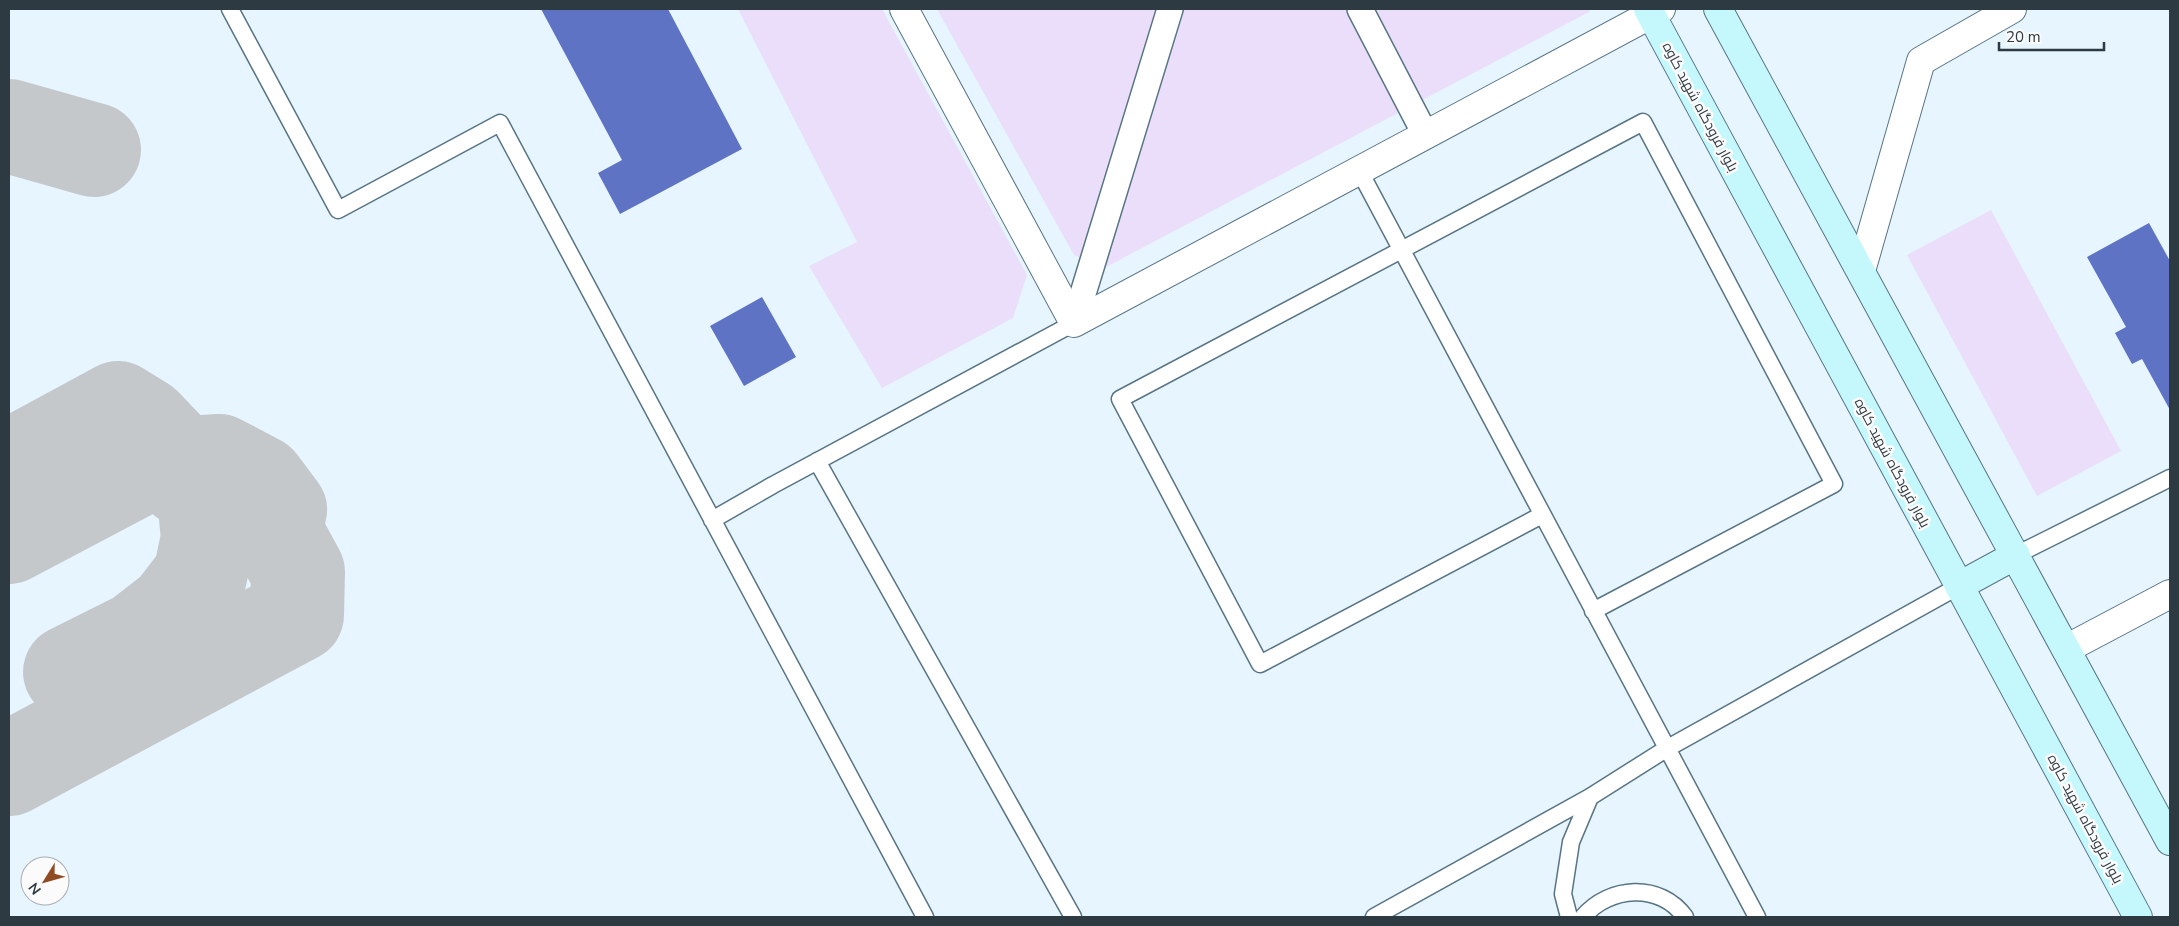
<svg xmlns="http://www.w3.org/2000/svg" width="2179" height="926" font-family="'Nunito Sans',Cairo,sans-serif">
  <rect width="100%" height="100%" fill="#fbfbfb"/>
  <path fill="#e6f5ff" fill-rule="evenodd" d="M9,9H2170V917H9ZM30,866H60V896H30Z"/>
  <path fill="#eadefb" d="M738,9H882L1027,275L1013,318L882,388L809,266L857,242Z
    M937,9H1590L1589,12L1106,267L1074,255Z
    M1991,210L2121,451L2037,496L1907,255Z"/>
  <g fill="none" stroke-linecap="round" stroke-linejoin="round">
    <path stroke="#c5c8ca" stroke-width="94" d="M9,126L94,150
      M9,467L118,408L144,424L166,447L184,479L189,481
      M9,537L134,471
      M70,672L138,638L174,610L200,576L208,538L203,487
      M9,769L297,615L298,572L275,530L280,510L259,482L219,461L143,466"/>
  </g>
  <path fill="#5e73c4" d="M541,9H668L742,149L620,214L598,173L622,160Z
    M2149,223L2170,261V410L2142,359L2132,364L2115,333L2126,327L2087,257Z
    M762,297L796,357L744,386L710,326Z"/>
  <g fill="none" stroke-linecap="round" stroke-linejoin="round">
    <defs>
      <path id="service" d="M230,9L338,210L500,123L925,917
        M1359,170L1757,917
        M817,461L1073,917
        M1542,515L1260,664L1120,399L1643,122L1834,484L1593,611
        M712,520L773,485L1074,323
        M2016,555L2170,478
        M1374,917L1590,797
        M1569,917L1563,894L1571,842L1590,797L1666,749L1959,586
        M1583,917C1609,886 1660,882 1685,917"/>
      <path id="pedestrian" d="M1360,9L1425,134
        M1074,323L1170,9"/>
      <path id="minor" d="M904,9L1074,323L1661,9
        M1861,271L1921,61L2012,9
        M2066,649L2170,594"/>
      <path id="secondary" d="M1648,9L2138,917
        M1718,9L2170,841
        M1959,586L2016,555"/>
    </defs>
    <use href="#service" stroke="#587485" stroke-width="19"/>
    <use href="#pedestrian" stroke="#587485" stroke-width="28"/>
    <use href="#minor" stroke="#587485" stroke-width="30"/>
    <use href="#secondary" stroke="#587485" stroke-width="30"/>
    <use href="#service" stroke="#fff" stroke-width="16"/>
    <use href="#pedestrian" stroke="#fff" stroke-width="25"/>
    <use href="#minor" stroke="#fff" stroke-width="28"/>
    <use href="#secondary" stroke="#c4f8fd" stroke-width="28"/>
  </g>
  <g text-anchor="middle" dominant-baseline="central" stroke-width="5" stroke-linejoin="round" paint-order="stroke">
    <g font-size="14" fill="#2e3a42" stroke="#fbfbfb">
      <text transform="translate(1700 107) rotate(62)">بلوار فرودگاه شهید کاوه</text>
      <text transform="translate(1892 463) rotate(62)">بلوار فرودگاه شهید کاوه</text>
      <text transform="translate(2085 819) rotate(62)">بلوار فرودگاه شهید کاوه</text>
    </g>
  </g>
  <rect width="2179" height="926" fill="none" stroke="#2e3a42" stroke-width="20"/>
  <g transform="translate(45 881) rotate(233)"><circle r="24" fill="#fbfbfb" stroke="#a9aeb1"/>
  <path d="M0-4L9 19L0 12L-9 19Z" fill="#904a24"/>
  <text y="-8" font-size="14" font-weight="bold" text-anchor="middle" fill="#2e3a42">N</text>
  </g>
  <path d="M1999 42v8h105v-8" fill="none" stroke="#2e3a42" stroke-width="2.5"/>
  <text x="2006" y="42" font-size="15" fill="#2e3a42" stroke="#fbfbfb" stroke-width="4" paint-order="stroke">20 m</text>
</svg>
